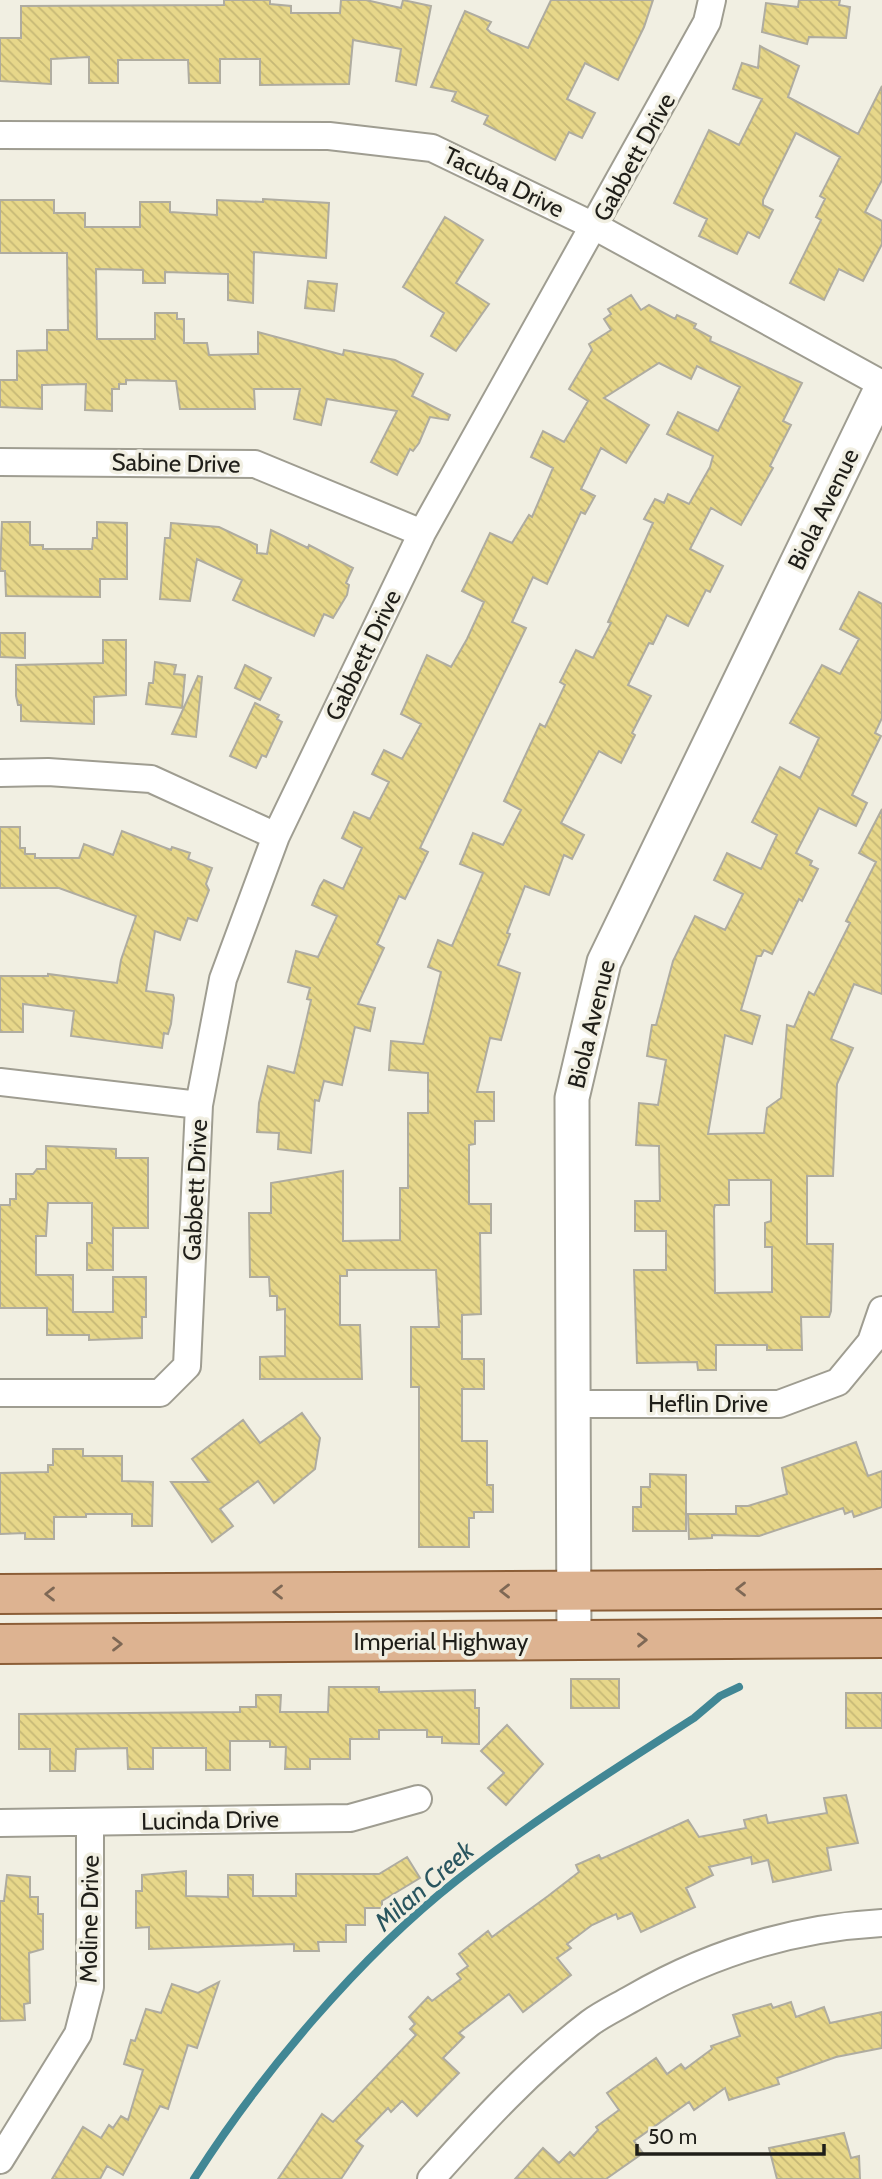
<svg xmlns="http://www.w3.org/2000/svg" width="882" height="2179" font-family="Cabin,sans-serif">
  <defs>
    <pattern id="building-back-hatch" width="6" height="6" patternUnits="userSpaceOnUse" patternTransform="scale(1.75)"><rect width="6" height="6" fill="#e7d78a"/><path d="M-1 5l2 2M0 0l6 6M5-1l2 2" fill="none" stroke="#c6b876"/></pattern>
  </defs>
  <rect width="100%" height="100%" fill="#f1efe2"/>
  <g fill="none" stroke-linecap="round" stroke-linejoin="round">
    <path stroke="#418795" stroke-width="8" d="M194,2179C260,2075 360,1956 457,1880C532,1821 613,1770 694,1718L720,1696L739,1687"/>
  </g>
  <path fill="url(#building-back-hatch)" stroke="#afaca0" stroke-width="2" fill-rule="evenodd" d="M224,0H270V4L291,6V13H340L341,0H366L401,8L403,0L431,6L416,85L396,81L401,49L353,40L349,84L260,85V59H220V83H189L188,60H118V83H89V57L51,59V84L0,81V38H21V6L224,5Z
    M551,0H653L644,27L618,80L585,63L567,99L595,113L582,138L569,132L555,160L484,124L488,116L452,101L456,92L431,87L465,11L491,22L487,29L491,33L528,48Z
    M799,0H840L839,5L850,7L846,38L809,37L807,44L762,32L766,3L798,7Z
    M760,46L799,66L788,97L858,134L882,86V180L865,212L882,221V244L863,281L839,269L824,300L790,283L821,220L816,217L825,199L820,196L840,157L796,133L763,200V205L773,210L759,238L748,232L737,254L699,236L707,219L674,203L709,130L739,145L762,99L733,89L742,63L758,68Z
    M263,199L329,203L326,258L254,252L253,303L228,300V274L165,272V283H143V270L96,269L97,339H155V313H177V319H184V343H207L209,355L258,354V332L343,355L344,350L395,360L423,374L412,396L450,415L448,420L430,417L419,443L413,451L410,449L397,475L371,462L397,411L327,399L321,425L294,419L300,389H254L255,409H180L176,381L126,380V384H119V389H112V411L85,410L86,384L42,385V409L0,407V380H17V351L47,350V330H68L67,253H0V200H54V213H85V227H140V202H170V212L217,215V200L263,202Z
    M445,217L483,240L456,283L489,304L456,351L431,336L444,313L403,287Z
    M308,281L337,284L334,311L305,308Z
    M631,295L641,310L649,305L675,319L677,315L696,324L694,328L711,337L710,341L802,383L783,421L791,425L770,466L773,468L741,525L711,508L690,549L723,566L710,592L706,590L688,626L667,615L653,644L649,643L628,685L651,696L632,733L635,735L621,763L599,751L561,823L584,835L572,859L564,855L549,895L525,886L507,933L510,934L498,965L520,973L501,1040L490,1038L477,1092H494V1121H475V1144L469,1145V1204H491V1233H480L481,1314L462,1315V1359H484V1389H462V1441H487V1485H493V1512H474V1518H469V1547H419V1387H411V1327H439L436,1270H347V1276H340V1325H360L362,1379H260V1357L285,1356V1309L277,1310V1296H270L269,1277H250L249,1213H271V1183L343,1171V1241L400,1240V1188H408V1113H428V1073L389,1070L391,1041L423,1044L441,972L428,967L438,940L452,946L483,873L460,864L473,833L503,845L521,810L504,801L540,724L545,727L565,685L560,682L576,650L593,658L611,623L608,622L653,523L644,519L655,499L664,503L668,494L689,504L710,467L713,456L667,434L678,412L718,431L740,387L697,366L691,379L659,363L604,398L649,425L626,463L601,448L581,489L595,496L585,514L581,512L547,584L533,577L512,622L526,628L420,848L428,852L405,899L399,896L377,944L384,948L358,1004L375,1008L370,1031L355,1027L342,1085L324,1081L319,1101L315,1100L311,1153L278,1149L279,1133L257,1132L259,1103L268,1066L294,1073L311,1000L307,999L310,988L288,982L296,951L318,957L337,916L312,905L320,886L324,880L343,889L362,848L342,838L354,812L370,819L389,782L372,774L384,750L402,759L421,724L401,714L427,655L451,667L467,639L484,602L462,591L472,571L490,533L512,543L529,515L532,517L553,468L531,457L543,431L564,442L588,401L569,389L592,350L589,344L611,330L604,319L611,314L608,309Z
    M2,522H30V545H43V549H92L93,538H97V522L127,523V579H100V597L6,596L5,571H0Z
    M171,523L219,527L257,545V553L267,554L271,530L308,548L309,545L353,568L346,583L349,585L347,595L333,618L324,614L314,636L233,600L242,580L197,559L190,601L160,599L165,538H170Z
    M859,592L882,604V718L875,733L881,736L852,795L867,803L856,826L819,808L796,853L812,861L810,865L818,869L802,901L799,899L772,954L764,950L761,956H757L741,1010L760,1016L752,1044L725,1035L708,1134L764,1133L767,1108L781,1098L787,1025L794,1027L809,992L814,995L850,923L846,921L876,862L859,853L882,809V994L854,984L831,1039L853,1048L837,1084L833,1176H807V1244H833L831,1311L829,1317H801L802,1350H767V1345H716V1370H698L697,1362L637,1363L634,1270H666V1231H635V1201H660L659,1146L636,1145L639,1103L658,1105L666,1060L647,1056L652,1025H656L673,961L695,916L725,930L743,894L714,880L727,853L761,869L777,835L752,822L780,767L800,778L819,738L790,723L822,665L840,674L859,639L840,629ZM729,1180H771V1221L765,1223V1247H772V1292L715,1293L714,1209L715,1205H729Z
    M0,633H25V658L0,657Z
    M103,640H126V695L94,697V724L21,721V705H18L16,696V665L103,663Z
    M155,662L176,665L174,674L185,675L182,708L146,704L149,683H153Z
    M245,665L271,678L260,700L235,688Z
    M198,676L202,677L196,737L172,734Z
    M255,703L279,715L277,719L282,722L266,757L262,755L256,768L230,756Z
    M0,827H20V848H25V854H35V858H79L84,844L113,855L122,831L171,850L172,847L190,853L188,859L212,868L206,884L209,890L197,921L188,918L180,940L155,931L146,991L173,995L174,998L171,1024L168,1034L164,1033L162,1048L71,1036L74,1011L23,1004V1032H0V976H48V974L117,983L121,960L136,916L59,888H0Z
    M46,1146L116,1149V1158H148V1228H113V1270H87V1243H92V1203H48L46,1236H36V1275H73V1312H113V1277H146V1317H142V1338L89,1340V1335H47V1308H0V1205H10V1199H16V1174H33L37,1169H46Z
    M302,1413L320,1438L315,1469L274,1503L258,1481L220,1509L233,1526L212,1542L171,1482H209L192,1459L243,1420L260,1443Z
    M856,1442L868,1476L882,1471V1507L854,1517L852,1511L845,1514L843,1508L759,1536L712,1535V1538L689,1539L688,1514H736V1506H748L787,1494L782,1468Z
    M53,1449H83V1456H122V1481L153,1482L152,1526H132V1514H86V1517H54V1539H25V1533L0,1534V1473L48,1472V1465H53Z
    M650,1474L686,1475V1531H633V1507H641V1487H650Z
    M571,1679H619V1708H571Z
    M329,1687H379V1692L475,1690V1708H479V1744L442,1743V1737H427V1730H379V1739H350V1759H310V1769H285L286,1747H270V1741H230V1770H206V1748H153V1769H128L127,1748L76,1749L75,1771H50V1749H19V1714L240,1712V1707H256V1695H281L280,1712H328Z
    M846,1693H882V1728H846Z
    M507,1725L543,1764L506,1805L488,1788L504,1773L481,1751Z
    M846,1795L858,1843L827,1848L831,1870L773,1882L768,1860L752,1864L751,1857L709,1867L713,1875L686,1888L695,1907L641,1932L632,1913L618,1919L616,1914L592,1925L567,1944L571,1948L557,1958L571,1975L523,2012L509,1994L459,2033L464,2037L443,2058L459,2073L417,2116L402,2101L391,2112L388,2108L356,2141L363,2146L341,2179H278L322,2114L333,2122L416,2035L410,2029L415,2024L409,2017L428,1997L432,2001L461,1979L457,1974L468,1966L459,1954L488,1931L492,1937L548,1896L579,1872L576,1865L599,1855L601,1859L688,1820L699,1837L746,1828L744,1820L766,1815L768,1823L827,1813L824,1798Z
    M407,1857L420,1878L382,1901V1908H365V1925H346V1942H318L319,1951H294V1944L149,1949V1927L136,1928V1891H142V1875L186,1871V1896L228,1897V1875H253V1896H296V1874H379Z
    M7,1875L30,1877V1897H38V1914H43V1949L29,1953L30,2003L24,2004L25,2020L0,2021V1901H4Z
    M219,1982L197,2048L188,2045L168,2109L160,2106L123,2175L107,2166L100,2179H52L83,2127L101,2138L109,2125L113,2128L121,2116L128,2120L143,2070L124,2064L131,2040L135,2041L146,2009L161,2013L172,1984L198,1993Z
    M791,2002L796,2017L824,2007L830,2023L882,2012V2048L836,2057L777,2078L779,2084L729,2100L725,2088L694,2110L689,2102L634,2141L643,2153L606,2179H515L543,2148L559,2163L570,2152L574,2156L598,2130L596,2127L619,2110L607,2093L656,2058L667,2074L681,2064L685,2069L712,2049L711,2046L740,2036L733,2015L771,2004L773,2008Z
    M844,2133L851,2158L859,2156L860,2179H777L769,2148Z"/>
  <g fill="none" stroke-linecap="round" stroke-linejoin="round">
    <defs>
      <path id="minor" d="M0,135L329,136L432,148L596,227L882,384
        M0,462L255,464L422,533
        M0,773L48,772L151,779L276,836
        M0,1082L199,1105
        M0,1393H160L187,1366L199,1105L223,979L276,836L422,533L707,22L712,0
        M573,1404H779L838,1382L871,1342L882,1310
        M0,1823L350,1818L418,1799
        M0,2160L78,2034L90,1987V1822
        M431,2179C480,2124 530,2069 590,2023C602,2014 617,2007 631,1999C708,1954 793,1928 882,1923"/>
      <path id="tertiary" d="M574,1641L572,1098L604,962L882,387"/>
      <path id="primary" d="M0,1594L882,1589
        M0,1644L882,1638"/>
    </defs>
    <use href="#minor" stroke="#9f9d91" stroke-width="30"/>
    <use href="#tertiary" stroke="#9f9d91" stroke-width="37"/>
    <use href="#primary" stroke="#8c5e37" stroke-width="42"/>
    <use href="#minor" stroke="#fff" stroke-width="26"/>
    <use href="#tertiary" stroke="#fff" stroke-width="33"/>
    <use href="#primary" stroke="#ddb391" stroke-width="38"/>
  </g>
  <defs><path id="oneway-chevron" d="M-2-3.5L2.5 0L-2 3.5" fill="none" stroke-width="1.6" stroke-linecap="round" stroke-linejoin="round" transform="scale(1.75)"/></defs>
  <g stroke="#7e6855">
    <use href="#oneway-chevron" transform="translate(741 1589) rotate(180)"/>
    <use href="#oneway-chevron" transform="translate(505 1591) rotate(180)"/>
    <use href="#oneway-chevron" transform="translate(278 1592) rotate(180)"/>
    <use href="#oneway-chevron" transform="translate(50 1594) rotate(180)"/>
    <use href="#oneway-chevron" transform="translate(642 1640) rotate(-1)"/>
    <use href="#oneway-chevron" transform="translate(117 1644)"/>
  </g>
  <g text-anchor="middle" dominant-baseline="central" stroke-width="7" stroke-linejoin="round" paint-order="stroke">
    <g font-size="24" fill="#1f1e19" stroke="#f1efe2">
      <text transform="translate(634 157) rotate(-61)">Gabbett Drive</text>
      <text transform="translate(504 182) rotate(26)">Tacuba Drive</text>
      <text transform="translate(176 463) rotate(1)">Sabine Drive</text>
      <text transform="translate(823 509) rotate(-64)">Biola Avenue</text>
      <text transform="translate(363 655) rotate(-64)">Gabbett Drive</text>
      <text transform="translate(591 1024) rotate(-76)">Biola Avenue</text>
      <text transform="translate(195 1190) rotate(-87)">Gabbett Drive</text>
      <text x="708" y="1403">Heflin Drive</text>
      <text x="441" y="1641">Imperial Highway</text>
      <text transform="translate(210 1820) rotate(-1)">Lucinda Drive</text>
      <text transform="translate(89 1919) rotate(-89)">Moline Drive</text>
    </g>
    <g font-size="26" font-style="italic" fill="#29555f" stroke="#f1efe2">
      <text transform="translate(424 1886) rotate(-41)">Milan Creek</text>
    </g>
  </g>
  <path d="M637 2144v10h187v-10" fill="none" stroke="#1f1e19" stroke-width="3.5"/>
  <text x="648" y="2144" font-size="21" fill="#1f1e19" stroke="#f1efe2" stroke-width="5" paint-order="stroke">50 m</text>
</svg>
